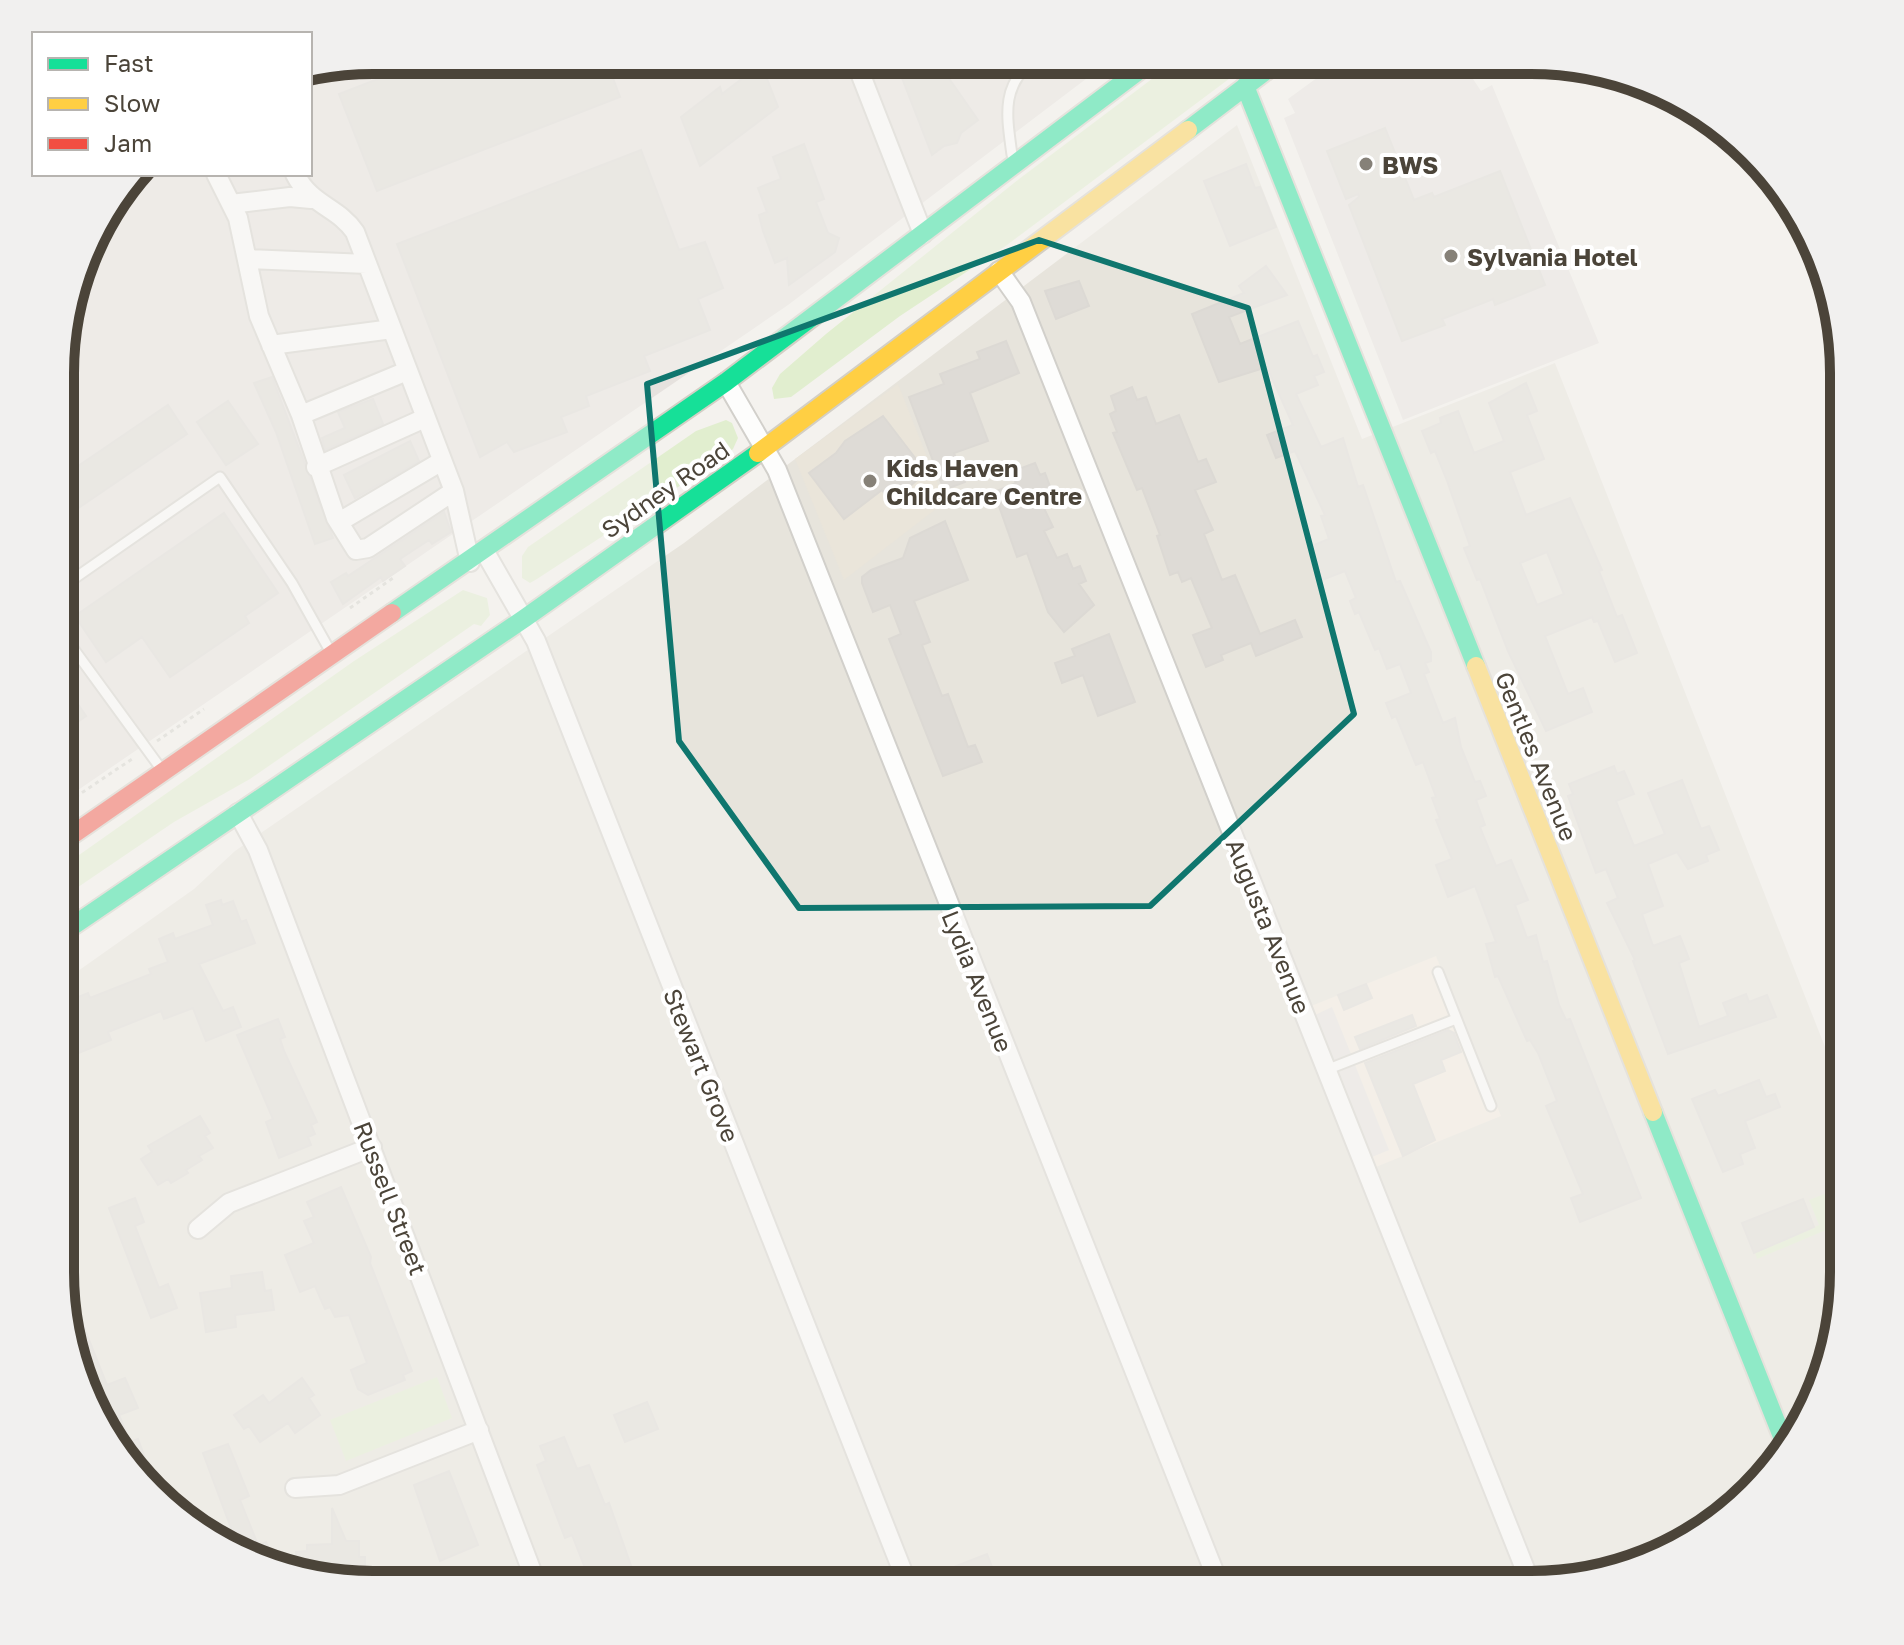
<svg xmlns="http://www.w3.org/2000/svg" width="1904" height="1645" font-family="'Golos Text',sans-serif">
  <rect width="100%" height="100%" fill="#f4f2ee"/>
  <path fill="#e7e4dc" d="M1237,125L1362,439L1555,363L1844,1095V1272L1820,1392L1752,1494L1669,1553L1552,1584L373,1585L253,1561L151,1493L84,1392L61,1293V983L194,889L235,851L271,826L684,543Z"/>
  <path fill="#f3ebdf" d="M1436,956L1501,1116L1376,1167L1311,1006Z"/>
  <path fill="#e6e2de" d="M373,60H1111L788,305L62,801L63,332L102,217L137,174H310V71Z"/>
  <path fill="#eae5da" d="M898,384L945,502L844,580L795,459Z"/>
  <path fill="#e1eecf" d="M1177,60L1253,61L1007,245L900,316L791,397L774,399L772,388L780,374L826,334L1019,179Z
    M726,420L732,423L738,438L733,449L721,459L537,579L530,583L522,578V556L528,547L696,431Z
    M463,590L487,598L490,615L481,626L474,624L250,779L174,822L62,898V867L354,661Z
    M1844,1186V1217L1828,1223L1826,1230L1757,1259L1755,1253L1819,1225L1809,1200Z
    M437,1377L452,1418L346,1461L330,1420Z"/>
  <path fill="#e6e3df" d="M1340,61H1461L1481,91L1492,85L1599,343L1403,420L1284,118L1295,113L1288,99Z
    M1332,1007L1351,1054L1333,1061L1315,1015Z
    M1355,1065L1389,1150L1372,1157L1338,1072Z"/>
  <path fill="#dedbd6" stroke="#dcd9d4" stroke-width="2" fill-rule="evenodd" d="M427,60H606L620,97L377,191L339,94Z
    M895,60H936L978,120L961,133L957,143L944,146L932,155Z
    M761,64L778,107L700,166L681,117L720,87L722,94Z
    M1385,128L1414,200L1432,193L1434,197L1500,171L1545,285L1495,305L1493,299L1442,319L1445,325L1402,341L1349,205L1359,197L1358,194L1346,199L1327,151Z
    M804,144L824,199L816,202L828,233L839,238L835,252L789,285L787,258L775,263L763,231L759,215L767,212L758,188L781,179L773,157Z
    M641,150L679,250L705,242L723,288L698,299L710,330L644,356L650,371L586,396L589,406L561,417L567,432L514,452L507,442L480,457L397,244Z
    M1246,164L1255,188L1260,187L1276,227L1230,246L1204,181Z
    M1266,266L1287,295L1229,317L1240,344L1298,321L1313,357L1317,355L1324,372L1314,376L1318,385L1296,394L1321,447L1343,438L1358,487L1363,485L1396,582L1400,581L1431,652V661L1425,663L1429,672L1424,674L1443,723L1455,718L1461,747L1475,782L1480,781L1486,796L1476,800L1485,825L1480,827L1484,837L1496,866L1511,860L1528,900L1515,905L1527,938L1536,935L1543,962L1547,961L1559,1005L1566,1020L1570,1019L1641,1198L1580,1222L1571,1198L1583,1194L1546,1106L1557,1101L1538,1053L1530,1040L1527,1041L1498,976L1495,977L1486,944L1496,942L1475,886L1448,897L1436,865L1452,859L1436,820L1440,819L1432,798L1436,797L1423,762L1416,765L1396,716L1392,718L1386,703L1411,693L1400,664L1387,669L1379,648L1375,650L1359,612L1355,614L1350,601L1356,598L1345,571L1322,580L1309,547L1329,539L1321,516L1325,515L1295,451L1276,458L1267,435L1293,425L1267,367L1219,382L1192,314L1244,293L1239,286Z
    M1079,281L1089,306L1056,319L1045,291Z
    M1006,341L1019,373L970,393L988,441L954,453L965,482L944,490L909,397L944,384L940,374L980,359L977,352Z
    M272,377L333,538L315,544L276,432L254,383Z
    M1526,383L1537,411L1527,415L1544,459L1510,472L1526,515L1570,498L1602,570L1599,571L1617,617L1622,615L1637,653L1615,662L1598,621L1594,622L1592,617L1545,636L1568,694L1583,688L1592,712L1546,731L1508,651L1480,579L1477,580L1464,548L1470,546L1446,478L1435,451L1431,453L1422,431L1441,423L1440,418L1458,411L1474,453L1504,441L1489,403ZM1547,552L1564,594L1537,605L1520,563Z
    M1132,387L1137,400L1146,397L1156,424L1179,415L1198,462L1206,459L1216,482L1195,490L1213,530L1204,534L1222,580L1235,575L1260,634L1295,620L1302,637L1256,656L1251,643L1221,655L1223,660L1206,667L1193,635L1212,628L1191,578L1182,582L1178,572L1170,575L1157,536L1160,535L1142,488L1137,490L1113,433L1117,432L1110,414L1116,411L1111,396Z
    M373,399L383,424L325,450L322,438L345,428L338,412Z
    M228,401L258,444L226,465L197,422Z
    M168,405L187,434L74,511L62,494V477Z
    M883,416L926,472L891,503L882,490L844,519L809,473L836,453L845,441Z
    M410,441L419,461L355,498L344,475Z
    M1035,463L1040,475L1045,473L1054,497L1041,502L1053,527L1044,531L1057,558L1067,554L1073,569L1080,566L1086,581L1079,584L1094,605L1064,632L1048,612L1027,553L1017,557L994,492L1016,483L1011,472Z
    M444,512L451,532L432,544L429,540L400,559L405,566L383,581L381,577L343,604L331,582L346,573L348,576Z
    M224,513L278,593L245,616L249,623L170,677L142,637L106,662L75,616Z
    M945,521L968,580L914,601L930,642L922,645L942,696L948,694L968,747L975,745L982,762L943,776L889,639L901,634L890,605L873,612L862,583V577L871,570L903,558L910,538Z
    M1109,634L1135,702L1098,716L1083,675L1062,683L1055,663L1075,656L1072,649Z
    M62,681L86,716L62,733Z
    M1614,766L1617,774L1624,771L1634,794L1616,801L1634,846L1665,834L1648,793L1682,780L1701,829L1709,826L1719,850L1706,855L1708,861L1688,869L1677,852L1648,864L1663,906L1642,914L1653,946L1680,936L1689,959L1679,963L1699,1027L1728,1016L1723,1003L1746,994L1749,1002L1767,995L1776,1017L1668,1054L1633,961L1635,960L1607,903L1618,898L1606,869L1596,873L1568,796L1573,794L1569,784Z
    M221,900L222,905L233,901L241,922L246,920L255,943L199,964L223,1011L233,1007L241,1027L206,1041L193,1008L164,1019L161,1011L108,1032L111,1040L61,1060V1004L88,993L90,998L151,974L149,969L168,962L159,939L173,933L175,939L213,925L206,905Z
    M1366,984L1372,998L1344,1010L1338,995Z
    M1412,1015L1416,1026L1360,1049L1355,1037Z
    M278,1019L285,1037L280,1039L284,1051L317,1122L311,1125L315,1134L308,1137L311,1145L279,1158L266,1122L273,1119L237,1035Z
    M1448,1030L1454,1033L1461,1052L1441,1060L1445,1071L1413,1084L1435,1140L1403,1156L1365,1063Z
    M1759,1080L1766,1097L1775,1094L1780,1107L1745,1121L1755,1148L1740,1154L1743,1164L1723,1172L1692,1099L1715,1090L1718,1096Z
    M200,1116L210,1133L205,1136L213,1148L199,1156L202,1160L186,1170L188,1173L171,1183L168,1179L158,1185L141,1159L152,1152L148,1146Z
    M341,1187L371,1257L370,1263L412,1371L403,1375L405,1380L368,1395L358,1389L351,1370L367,1363L349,1315L335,1317L330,1307L325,1309L315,1286L300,1292L285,1255L314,1243L304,1221L314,1217L307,1202Z
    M135,1198L144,1222L135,1226L159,1288L168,1284L177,1308L151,1318L109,1208Z
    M1803,1199L1814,1227L1754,1253L1742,1223Z
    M262,1272L265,1291L271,1290L274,1310L235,1315L236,1327L206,1332L200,1293L232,1288L231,1276Z
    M70,1292L107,1385L125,1378L138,1408L119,1415L130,1442L138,1439L145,1458L132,1464L84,1392L61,1294Z
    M302,1378L314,1395L309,1398L320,1415L295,1433L288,1423L260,1442L249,1426L244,1429L234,1415L263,1395L269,1403Z
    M647,1402L658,1429L625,1442L614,1415Z
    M564,1437L577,1469L589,1465L605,1505L609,1503L636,1580L624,1585H559L587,1573L572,1535L565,1538L537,1465L546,1461L540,1446Z
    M228,1444L249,1496L240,1500L258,1545L266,1542L276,1566L253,1561L240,1552L203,1453Z
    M449,1471L478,1545L440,1561L414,1485Z
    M332,1508L346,1541H359V1557H365V1572H328V1576L297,1570L296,1552L307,1551V1545L332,1544Z
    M987,1554L999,1585H952L946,1570Z"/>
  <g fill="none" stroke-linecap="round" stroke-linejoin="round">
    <defs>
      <path id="lane" d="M1012,155C1007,117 1000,86 1034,60
        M62,587L220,477L292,583L329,649
        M62,633L159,766
        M1438,972L1491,1106
        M1326,1070L1456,1019"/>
      <path id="street" d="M855,60L923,234
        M216,174L238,218L259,316L301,415L336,518L356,550L368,548L454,491
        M295,174C311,206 337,206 355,232L454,491L470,562
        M231,204L290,197L311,199
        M248,259L367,264
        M999,271L1021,302L1531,1584
        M271,345L392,329
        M726,382L777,470L1219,1584
        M301,415L407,371
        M316,467L425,418
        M339,522L442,461
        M485,552L536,641L908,1585
        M238,813L258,850L537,1585
        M198,1229L229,1203L372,1147
        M295,1488L339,1485L479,1430"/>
      <path id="fast" d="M1245,86L1476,666
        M1188,130L1279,61
        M392,613L726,382L1153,60
        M61,934L525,618L758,453
        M1653,1112L1785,1444"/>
      <path id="slow" d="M758,453L1188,130
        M1476,666L1653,1112"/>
      <path id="jam" d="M62,842L392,613"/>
    </defs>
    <use href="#lane" stroke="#d2d0cb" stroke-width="13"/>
    <use href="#street" stroke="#d2d0cb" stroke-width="22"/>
    <use href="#fast" stroke="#d3cfc5" stroke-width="22"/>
    <use href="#slow" stroke="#d3cfc5" stroke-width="22"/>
    <use href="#jam" stroke="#d3cfc5" stroke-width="22"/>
    <path stroke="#d3d2cc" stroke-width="3" stroke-dasharray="4 4" stroke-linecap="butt" d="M350,608L393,578
      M157,741L204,709
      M62,806L135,757"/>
    <use href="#lane" stroke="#fdfdfc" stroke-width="9"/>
    <use href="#street" stroke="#fdfdfc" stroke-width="18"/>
    <use href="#fast" stroke="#16e098" stroke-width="18"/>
    <use href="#slow" stroke="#ffcf43" stroke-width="18"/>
    <use href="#jam" stroke="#f24e42" stroke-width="18"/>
  </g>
  <path d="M0 0H1904V1645H0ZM1039,240L1248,308L1354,714L1150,906L799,908L679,741L647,384Z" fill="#f4f2ee" fill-opacity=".55" fill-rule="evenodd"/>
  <path fill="none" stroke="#0f766e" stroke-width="6" stroke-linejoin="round" d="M1039,240L1248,308L1354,714L1150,906L799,908L679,741L647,384Z"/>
  <g fill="#868178" stroke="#fff" stroke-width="3">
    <circle cx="1366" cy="164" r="8"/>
    <circle cx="1451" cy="256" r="8"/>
    <circle cx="870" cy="481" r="8"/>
  </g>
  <g text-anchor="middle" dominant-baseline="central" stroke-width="8" stroke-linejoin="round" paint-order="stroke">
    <g font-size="24" font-weight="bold" fill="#4b4439" stroke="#fff" text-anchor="start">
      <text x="1382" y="164">BWS</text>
      <text x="1467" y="256">Sylvania Hotel</text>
      <text x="886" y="467">Kids Haven<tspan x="886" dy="28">Childcare Centre</tspan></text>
    </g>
    <g font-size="24" fill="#4b4439" stroke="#fff">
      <text transform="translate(665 489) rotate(-35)">Sydney Road</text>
      <text transform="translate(1537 756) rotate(68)">Gentles Avenue</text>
      <text transform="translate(1269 926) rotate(68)">Augusta Avenue</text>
      <text transform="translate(978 981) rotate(68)">Lydia Avenue</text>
      <text transform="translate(702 1065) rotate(68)">Stewart Grove</text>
      <text transform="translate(391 1198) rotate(69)">Russell Street</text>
    </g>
  </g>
  <path d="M0 0H1904V1645H0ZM373 74H1531A299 299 0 0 1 1830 373V1272A299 299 0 0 1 1531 1571H373A299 299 0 0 1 74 1272V373A299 299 0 0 1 373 74Z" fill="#f1f0ef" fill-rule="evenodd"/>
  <path fill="none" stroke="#4b4439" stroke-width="10" d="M373 74H1531A299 299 0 0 1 1830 373V1272A299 299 0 0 1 1531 1571H373A299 299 0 0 1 74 1272V373A299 299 0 0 1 373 74Z"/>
  <rect x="32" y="32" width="280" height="144" fill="#ffffff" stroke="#b7b4b0" stroke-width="2"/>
  <rect x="48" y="58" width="40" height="12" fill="#16e098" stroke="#b7b4b0" stroke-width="2"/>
  <text x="104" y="72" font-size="24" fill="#4b4439">Fast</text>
  <rect x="48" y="98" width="40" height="12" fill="#ffcf43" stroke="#b7b4b0" stroke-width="2"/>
  <text x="104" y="112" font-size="24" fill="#4b4439">Slow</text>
  <rect x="48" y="138" width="40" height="12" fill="#f24e42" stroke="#b7b4b0" stroke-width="2"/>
  <text x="104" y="152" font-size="24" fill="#4b4439">Jam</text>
</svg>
